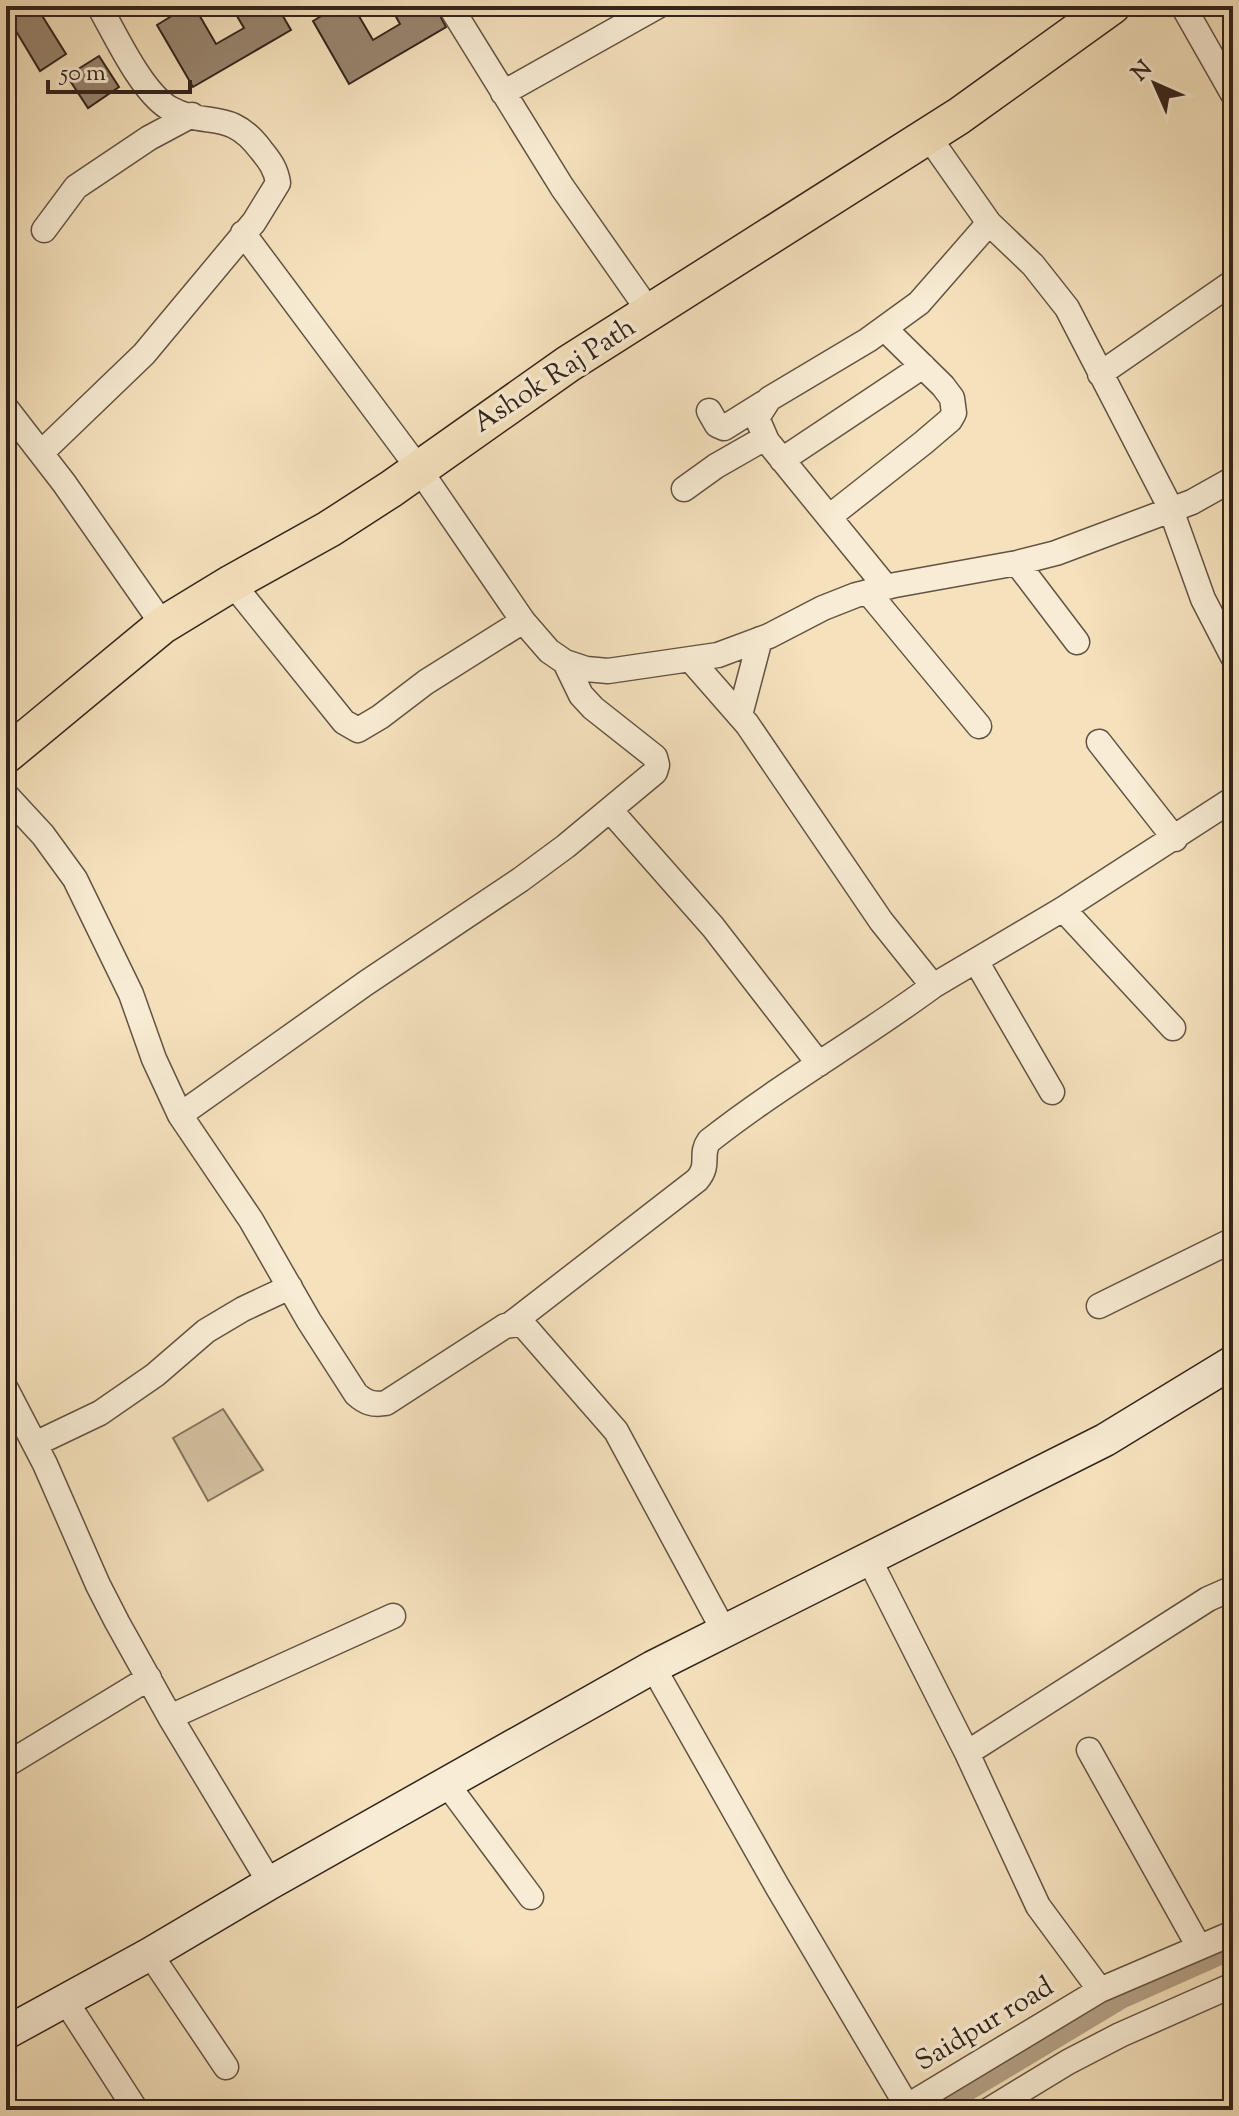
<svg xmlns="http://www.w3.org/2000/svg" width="1239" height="2116" font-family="'Sorts Mill Goudy',serif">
  <rect width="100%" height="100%" fill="#f5e2bd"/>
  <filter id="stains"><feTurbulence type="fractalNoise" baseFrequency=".0025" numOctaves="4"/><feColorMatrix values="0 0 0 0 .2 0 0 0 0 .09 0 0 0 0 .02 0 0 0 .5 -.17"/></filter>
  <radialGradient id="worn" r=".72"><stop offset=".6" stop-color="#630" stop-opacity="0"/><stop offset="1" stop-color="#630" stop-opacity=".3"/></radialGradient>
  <path fill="#d4c2a2" stroke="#84725f" stroke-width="2" d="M223,1409L263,1470L208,1501L173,1438Z"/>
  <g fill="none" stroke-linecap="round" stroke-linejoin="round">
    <path stroke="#b3a186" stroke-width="20" d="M936,2110L1123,1998L1233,1949"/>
  </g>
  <path fill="#988670" stroke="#33231c" stroke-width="2" d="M6,6H36L66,54L40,71L16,31L6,37Z
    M188,6H194L216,44L244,28L231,6H277L291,30L193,87L157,25Z
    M338,6H353L373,40L400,24L390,6H435L446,27L349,84L313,21Z
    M99,56L119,87L88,108L67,76Z"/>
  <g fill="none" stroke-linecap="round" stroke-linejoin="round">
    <defs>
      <path id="service" d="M295,6L302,8L311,6"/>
      <path id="minor" d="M450,6L562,187L651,314
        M1183,6L1233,94
        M503,93L658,6
        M928,136L989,223L1033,265L1067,308L1170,507L1203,599L1233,657
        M44,230L76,187L149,138L192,115
        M243,233L419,469L523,621L549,651L565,662L586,669L608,671L718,655L769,636L823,608L856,595L895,585L1017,563L1056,553L1192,502L1233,479
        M1100,374L1233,282
        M6,408L64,483L163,625
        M709,411L717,425L724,428L764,403
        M41,453L144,354L254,222L278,183C276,169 270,161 261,150C229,107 206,129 169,108C141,91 115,34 99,6
        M782,460L923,366
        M684,489L716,466L765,438
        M829,517L923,443L950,420L954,413L952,398L943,386L885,329
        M1017,563L1077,642
        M232,583L344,722L358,730L380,717L426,682L523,621
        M886,587L767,441L757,418L769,399L868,340L919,303L989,223
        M868,592L979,726
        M740,715L760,639
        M1099,742L1175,839
        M6,795L43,835L75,879L131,994L154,1059L180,1115L251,1220L309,1321L356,1394C366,1403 373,1405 386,1403L505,1326L519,1324L526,1328L616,1431L724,1631
        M610,810L713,927L819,1064
        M1063,909L1173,1028
        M976,961L1052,1092
        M933,986L1063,909L1233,799
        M180,1115L366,983L520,880L566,846L655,772L657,765L655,757L593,708L581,695L565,662
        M1099,1306L1233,1240
        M511,1324L697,1180C711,1164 699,1155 709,1141C780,1085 860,1040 933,986L881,921L747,724L691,660
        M6,1389L45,1464L98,1585L117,1622L170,1717L270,1883
        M35,1444L100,1413L155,1375L206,1331L243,1309L290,1287
        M869,1559L967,1753L1038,1906L1100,1990
        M653,1667L777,1886L907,2106
        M170,1717L393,1616
        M1089,1750L1199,1947
        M967,1753L1208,1599L1233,1588
        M6,1765L149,1678
        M447,1784L531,1897
        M150,1954L226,2067
        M65,2000L136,2110
        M901,2110L1100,1990L1233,1933
        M989,2110L1068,2062L1120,2035L1233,1985"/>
      <path id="secondary" d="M6,2033L150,1954L270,1883L653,1667L1105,1440L1233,1362"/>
      <path id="primary" d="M6,755L163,625L232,583L329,529L391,489L568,364L959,116L1112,6"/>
    </defs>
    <use href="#service" stroke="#645344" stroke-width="15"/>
    <use href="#minor" stroke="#645344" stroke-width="27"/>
    <use href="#secondary" stroke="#33231c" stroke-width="35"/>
    <use href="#primary" stroke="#33231c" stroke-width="39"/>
    <use href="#service" stroke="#f8ecd4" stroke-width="12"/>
    <use href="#minor" stroke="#f8ecd4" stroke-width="24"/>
    <use href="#secondary" stroke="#f8ecd4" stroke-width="32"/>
    <use href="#primary" stroke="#f5e2bd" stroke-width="36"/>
  </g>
  <g text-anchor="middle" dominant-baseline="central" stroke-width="7" stroke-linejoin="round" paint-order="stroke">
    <g font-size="28" fill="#33231c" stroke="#f8ecd4">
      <text transform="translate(555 376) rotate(-33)">Ashok Raj Path</text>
      <text transform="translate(985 2025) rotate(-31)">Saidpur road</text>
    </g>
  </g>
  <rect width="1239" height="2116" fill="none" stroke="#f5e2bd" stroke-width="32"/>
  <rect x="8" y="8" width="1223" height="2100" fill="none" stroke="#33231c" stroke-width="4"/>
  <rect x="16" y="16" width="1207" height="2084" fill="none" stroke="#33231c" stroke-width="2"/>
  <g transform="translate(1155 84) rotate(315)" stroke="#f8ecd4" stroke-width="6" paint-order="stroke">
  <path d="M0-6L14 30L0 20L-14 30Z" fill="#33231c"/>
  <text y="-12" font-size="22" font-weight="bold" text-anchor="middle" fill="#33231c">N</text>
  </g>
  <path d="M48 80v12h142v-12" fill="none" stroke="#33231c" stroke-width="4"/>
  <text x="60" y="80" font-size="24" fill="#33231c" stroke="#f8ecd4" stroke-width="6" paint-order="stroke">50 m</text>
  <rect width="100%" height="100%" filter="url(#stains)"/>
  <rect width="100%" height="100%" fill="url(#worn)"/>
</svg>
